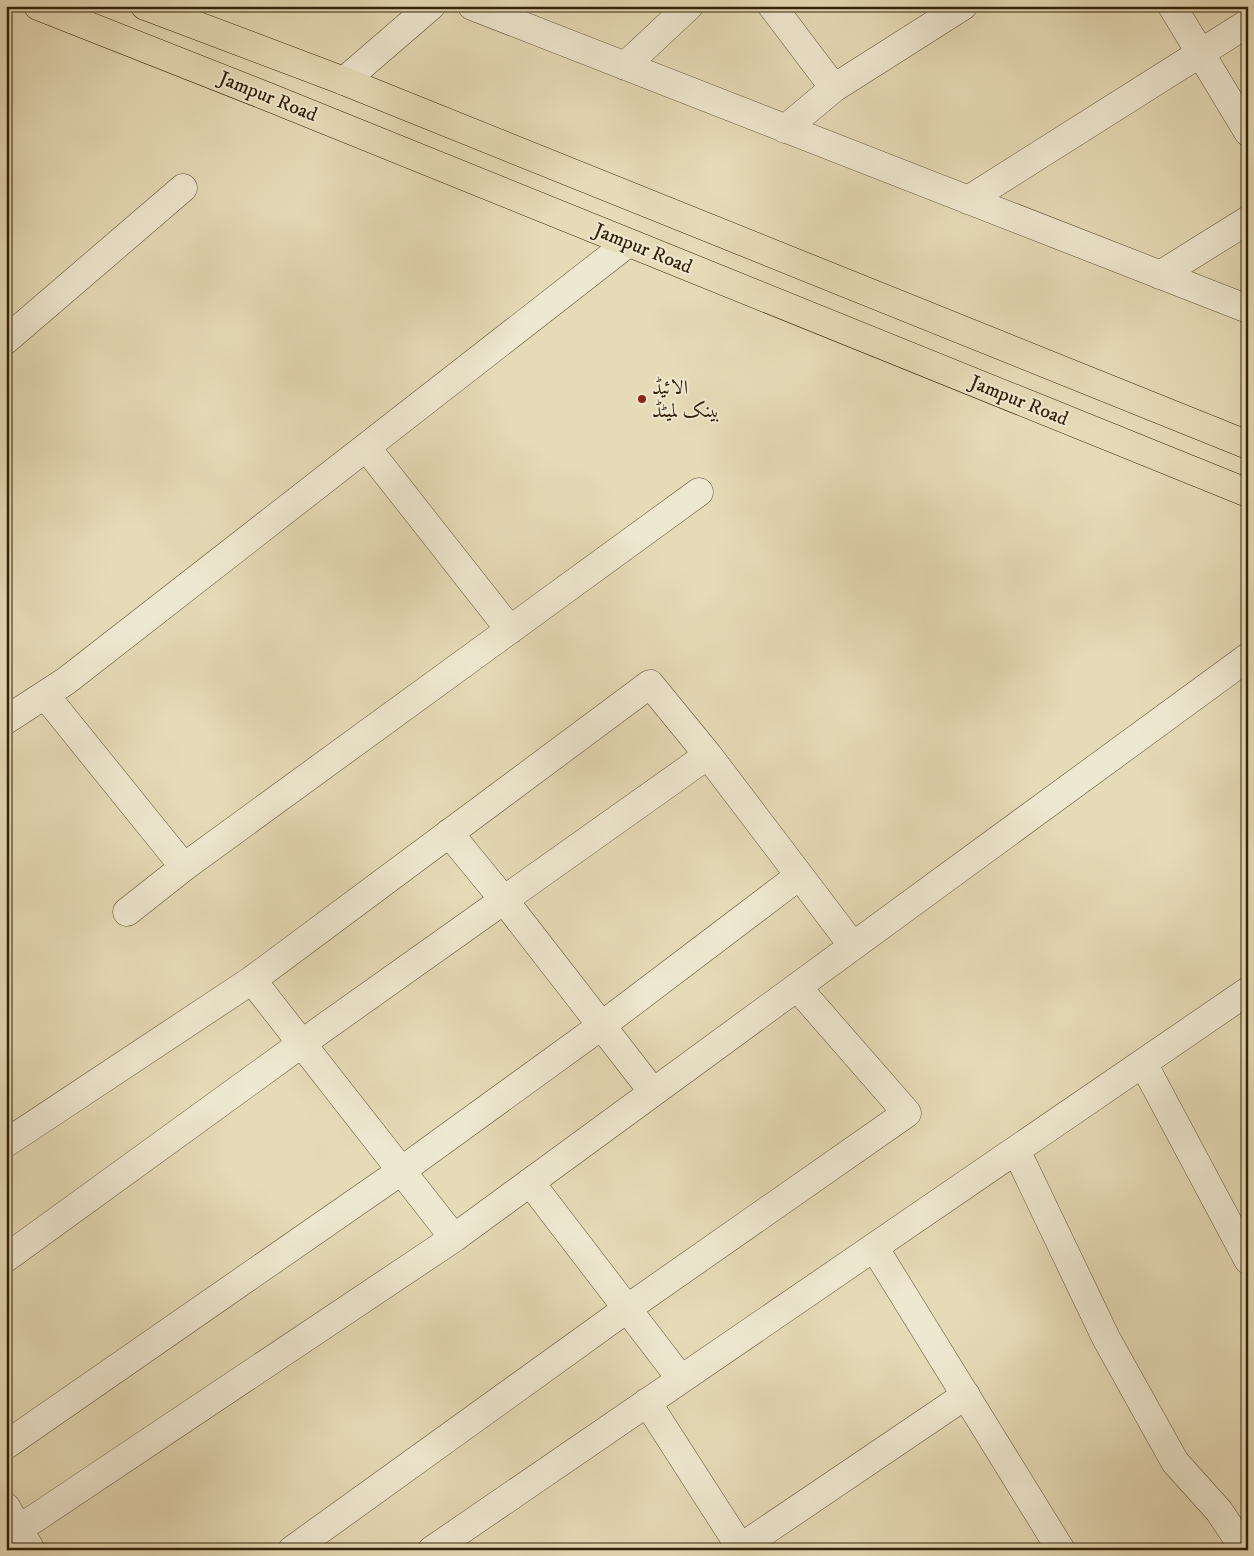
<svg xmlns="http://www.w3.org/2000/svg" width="1254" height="1556" font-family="'IM FELL DW Pica',Amiri,serif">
  <rect width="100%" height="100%" fill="#e6dbb7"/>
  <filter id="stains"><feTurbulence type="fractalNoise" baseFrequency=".004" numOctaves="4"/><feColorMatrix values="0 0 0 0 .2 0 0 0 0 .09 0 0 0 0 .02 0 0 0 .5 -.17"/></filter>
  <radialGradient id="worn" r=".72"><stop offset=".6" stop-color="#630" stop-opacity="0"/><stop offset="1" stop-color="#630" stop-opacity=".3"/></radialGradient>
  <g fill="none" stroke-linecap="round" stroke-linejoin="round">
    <defs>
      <path id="minor" d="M472,6L1248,309
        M772,6L834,88
        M1172,6L1248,132
        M625,66L689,6
        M344,81L431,6
        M785,129L834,88L963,6
        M968,200L1248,23
        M1160,275L1248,220
        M6,340L183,188
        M366,447L510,630
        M45,695L184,867
        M6,720L66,681L628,243
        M449,833L504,900L653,1092
        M127,912L184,867L699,492
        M252,980L454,1238
        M1143,1063L1248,1260
        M6,1143L252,980L650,684L708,755L853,946
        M1016,1150L1106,1338L1175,1462L1219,1511L1245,1550
        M530,1182L681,1379
        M874,1247L1061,1550
        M6,1258L301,1044L708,755
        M647,1402L742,1550
        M6,1445L401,1171L601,1026L799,876
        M6,1507L31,1550
        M19,1529L454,1238L1248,657
        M292,1550L628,1308L907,1113L797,987
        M432,1550L1248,991
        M737,1550L966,1395"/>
      <path id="major" d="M38,6L266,96L1248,493
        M145,6L344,81L1248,445"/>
    </defs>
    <use href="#minor" stroke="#605034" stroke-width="29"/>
    <use href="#major" stroke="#332208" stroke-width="29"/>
    <use href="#minor" stroke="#efe8d0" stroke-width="28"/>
    <use href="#major" stroke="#e6dbb7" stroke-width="28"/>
  </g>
  <circle fill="#8f2418" stroke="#efe8d0" stroke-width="2" cx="642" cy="399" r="5"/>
  <g text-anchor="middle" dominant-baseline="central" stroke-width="4" stroke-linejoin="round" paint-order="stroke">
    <g font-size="20" fill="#332208" stroke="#efe8d0">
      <text transform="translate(268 97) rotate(22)">Jampur Road</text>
      <text transform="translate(643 249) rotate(22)">Jampur Road</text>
      <text transform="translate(1019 401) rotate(22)">Jampur Road</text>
    </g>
    <g font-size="20" fill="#332208" stroke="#efe8d0" text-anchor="start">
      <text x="652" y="388">الائیڈ<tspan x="652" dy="23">بینک لمیٹڈ</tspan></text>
    </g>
  </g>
  <rect width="1254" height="1556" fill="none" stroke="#e6dbb7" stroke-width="25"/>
  <rect x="8" y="8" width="1239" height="1541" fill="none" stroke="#332208" stroke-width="2.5"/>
  <rect x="12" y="12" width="1229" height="1531" fill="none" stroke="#332208"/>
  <rect width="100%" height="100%" filter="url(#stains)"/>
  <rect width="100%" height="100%" fill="url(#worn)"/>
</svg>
